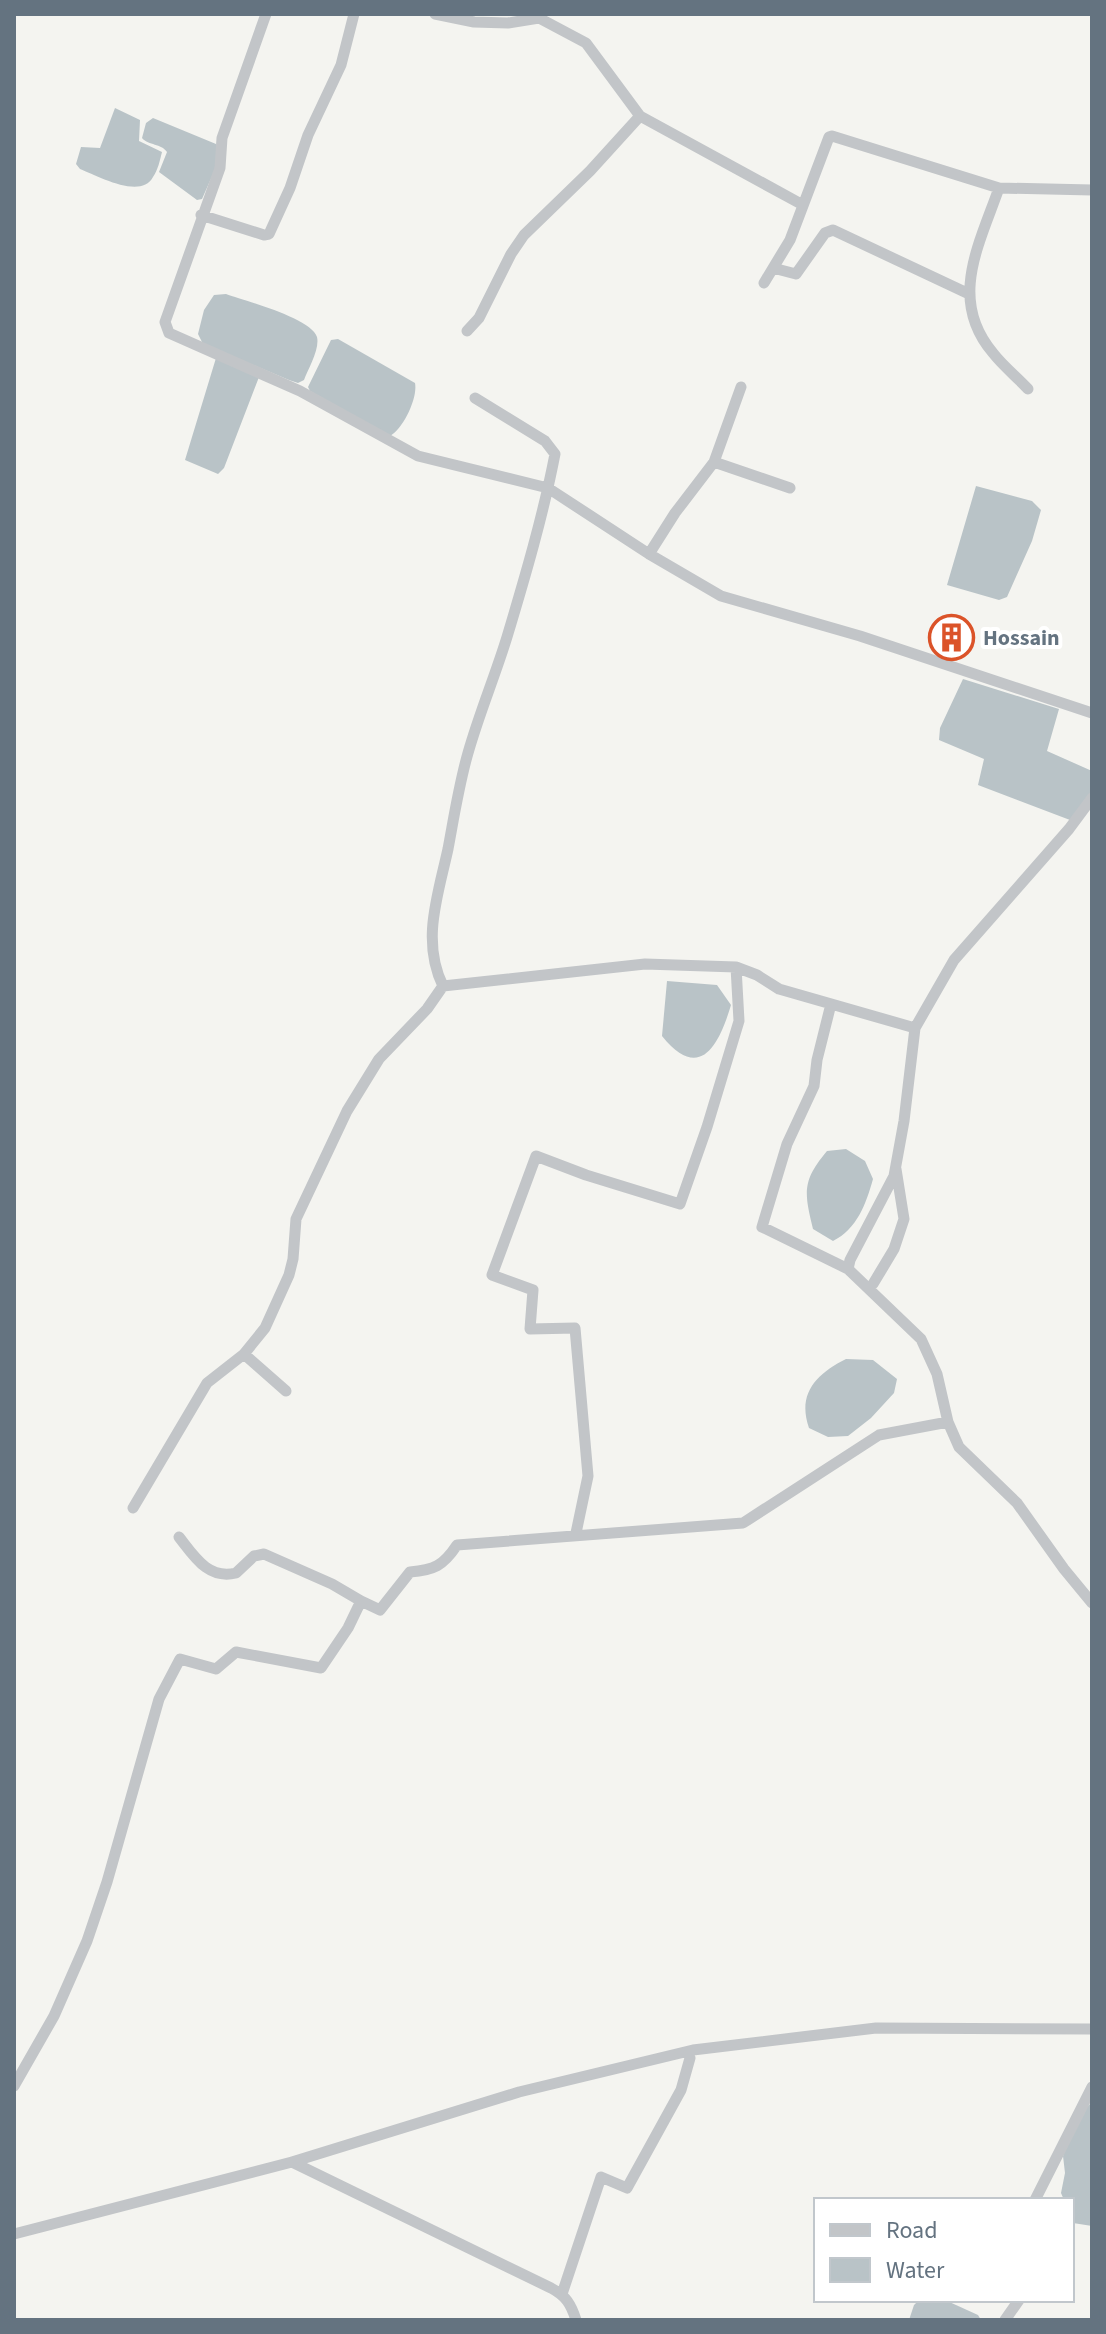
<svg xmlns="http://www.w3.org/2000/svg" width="1106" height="2334" font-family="'Source Sans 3',sans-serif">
  <rect width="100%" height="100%" fill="#f4f4f0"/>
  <path fill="#b9c3c7" d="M115,108L140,120L139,141L162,152C160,160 158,170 153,177C141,200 98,176 80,169L76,164L81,147L100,148Z
    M153,118L216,144L221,156L202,199L197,200L159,172L167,152C161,143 149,146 142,138L146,123Z
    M226,294C246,301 311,318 317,337C320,349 308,369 304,380L298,383L289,380L203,344L198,334L204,310L214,295Z
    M338,339L415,383C418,398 403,429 390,436L310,391L308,387L331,340Z
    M216,358L259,377L224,468L218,474L185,460Z
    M976,486L1032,501L1041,510L1032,541L1007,597L999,600L947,585Z
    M963,679L1059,709L1047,751L1092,771V793L1070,820L978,785L984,759L939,740L940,728Z
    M667,981L717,985L731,1005C719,1045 700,1083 662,1036Z
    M846,1149L865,1161L873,1179C866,1204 857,1229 833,1241L813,1229C804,1192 802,1181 827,1151Z
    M846,1359L873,1360L897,1379L894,1393L871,1418L848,1436L828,1437L809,1428C797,1394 816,1374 846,1359Z
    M1092,2102V2226L1073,2223L1072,2200H1064L1061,2193L1065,2173L1063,2156L1080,2114Z
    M919,2300H945L978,2315L981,2320H909L914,2305Z"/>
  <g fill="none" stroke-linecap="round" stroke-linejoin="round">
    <path stroke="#c2c5c8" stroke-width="11" d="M266,14L222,138L220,168L165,322L169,333L300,391L418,456L548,488L649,554L721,596L860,636L1092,713
      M435,14L474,22L508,23L539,18L586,43L640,116L803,205
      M999,188C979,245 948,300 993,353C1003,366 1017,377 1028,389
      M201,215L264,235L269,234L290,188L308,135L341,65L354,14
      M773,268L796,274L825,233L833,230L967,293
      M764,283L790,240L829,137L832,136L999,188L1092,190
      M467,331L479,318L511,254L524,235L590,171L640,116
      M475,398L545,441L555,454C543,516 525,577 507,637C495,676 479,714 468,753C459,784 454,817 448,849C438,895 421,941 443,986L645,964L736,967L757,975L779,989L915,1028
      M714,462L790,488
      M649,554L675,513L714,462L741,387
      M1092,798L1069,829L954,960L915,1028L904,1121L894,1176L850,1260L848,1269L921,1339L937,1374L948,1422L959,1447L1017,1503L1064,1569L1092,1603
      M831,1004L817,1060L814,1086L787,1144L762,1227L848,1269
      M873,1284L894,1249L904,1219L896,1169
      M244,1354L286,1391
      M133,1508L207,1383L244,1354L265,1328L289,1275L293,1259L296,1219L347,1111L379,1059L427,1009L443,986
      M576,1533L588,1476L575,1328L530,1329L533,1290L492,1275L536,1156L586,1175L680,1204L707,1127L739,1021L736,967
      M179,1537C194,1556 208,1580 236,1573L254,1556L264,1554L332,1584L361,1601
      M14,2086L54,2016L87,1941L107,1882L159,1699L180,1659L216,1669L236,1652L321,1668L348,1628L361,1601L380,1610L410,1572C434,1570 443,1566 457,1545L743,1523L879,1435L948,1422
      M292,2162L551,2288C566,2296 571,2304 576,2320
      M1035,2200L1092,2087
      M14,2234L292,2162L519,2092L693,2050L876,2028L1092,2029
      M562,2294L601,2177L627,2188L681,2090L690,2058
      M1005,2320L1019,2300"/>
  </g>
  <defs>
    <symbol id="building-ring" viewBox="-11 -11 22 22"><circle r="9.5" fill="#fff" stroke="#db5329" stroke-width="1.5"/><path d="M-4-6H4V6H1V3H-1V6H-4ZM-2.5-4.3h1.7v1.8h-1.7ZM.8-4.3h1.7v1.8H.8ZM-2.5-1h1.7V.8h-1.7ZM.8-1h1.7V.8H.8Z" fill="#db5329"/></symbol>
  </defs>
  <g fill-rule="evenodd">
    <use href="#building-ring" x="926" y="612" width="51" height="51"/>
  </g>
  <g text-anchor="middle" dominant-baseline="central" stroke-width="8" stroke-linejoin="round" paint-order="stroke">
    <g font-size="22" font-weight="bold" fill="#647380" stroke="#fff" text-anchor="start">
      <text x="983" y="638">Hossain</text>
    </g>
  </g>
  <rect width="1106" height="2334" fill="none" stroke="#647380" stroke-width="32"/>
  <rect x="814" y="2198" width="260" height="104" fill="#ffffff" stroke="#c1c7cc" stroke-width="2"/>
  <rect x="830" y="2224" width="40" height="12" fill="#c2c5c8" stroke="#c1c7cc" stroke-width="2"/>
  <text x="886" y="2238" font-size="24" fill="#647380">Road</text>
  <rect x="830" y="2258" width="40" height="24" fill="#b9c3c7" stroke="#c1c7cc" stroke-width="2"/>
  <text x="886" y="2278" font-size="24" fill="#647380">Water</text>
</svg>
